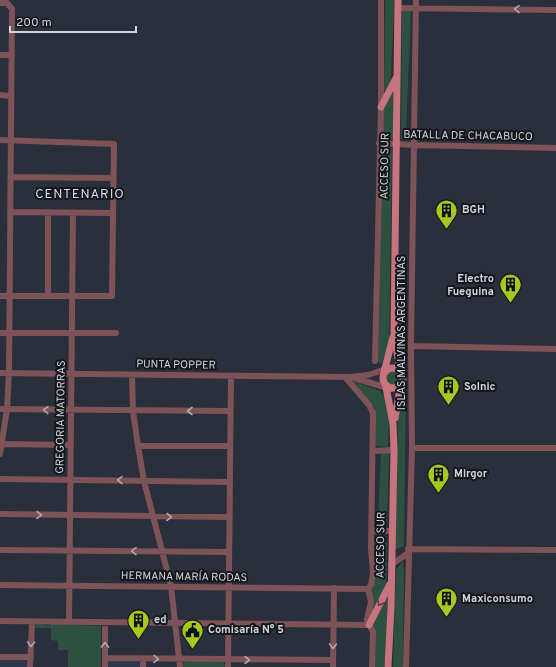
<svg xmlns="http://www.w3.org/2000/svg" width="556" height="667" font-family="Overpass,sans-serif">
  <rect width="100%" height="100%" fill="#292f3b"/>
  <path fill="#2f384a" d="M0,660H26L28,667H0Z
    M111,661H138L140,667H107V663Z"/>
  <path fill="#2e5041" d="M385,0H394C394,28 391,56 391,84L384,92Z
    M402,10H410L411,12L406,131L409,133V138L407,140L401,139Z
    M393,90V138L390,141H384L382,139L383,106Z
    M384,146L390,147L392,150L389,344L381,364L378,361V355L383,148Z
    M385 378a8 8 0 1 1 16 0a8 8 0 1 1-16 0Z
    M406,377L404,546L395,550L398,405Z
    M350,380L380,391L386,398L389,408L388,447L375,446V408Z
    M381,453H389L387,523H383L378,520Z
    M378,533L384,535L387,544L386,588L369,619L371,589L373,588C374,574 369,542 378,533Z
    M403,561L404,569L403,667H393L396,570Z
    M387,595V637L384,667H374L372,625Z
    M38,624L50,626V624L101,626V667H68V650H58V641L51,640V628H34Z
    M185,662H223L225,667H183V663Z"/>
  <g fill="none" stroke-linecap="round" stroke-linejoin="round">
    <path stroke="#7d5357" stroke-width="6" d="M0,3H7L12,9L9,373L7,409L0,454
      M398,8L556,10
      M0,55H12
      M0,95L11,96
      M0,140L114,144L112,296H0
      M379,143L413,145L556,148
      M12,177L112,178
      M11,212L113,213
      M48,296V213
      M0,333H116
      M411,346L556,349
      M375,361L381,107V0
      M0,373L351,377L368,375L389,368
      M132,375L133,411L138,446L144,481L171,586L180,667
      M345,377L369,405L373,413L371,548L373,573L371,585L368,589
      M354,378L391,389
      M0,409L229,411
      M0,444L71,445
      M138,446H230
      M412,448H556
      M373,451L394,450
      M0,479L229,482
      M0,514L229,517
      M372,531H392
      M408,549L556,550
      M0,550L229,552
      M391,565L408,553
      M0,585L368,589
      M368,589L371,602L367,620L373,632L372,667
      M0,621L369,625
      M69,621L73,213
      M0,657H31
      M105,658L333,660
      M30,667L32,622
      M105,667V623
      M143,667V659
      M228,667L231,376
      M333,667L334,588
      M406,667L412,448L411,346L416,0"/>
    <path stroke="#c8747e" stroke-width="7" d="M398,0L394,333L400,371
      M381,107L396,78
      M383 378a10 10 0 1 1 20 0a10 10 0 1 1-20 0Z
      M384,372L393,337
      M386,387L393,424L394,450L391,608L388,667
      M395,418L401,383
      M369,625L390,584"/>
  </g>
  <defs><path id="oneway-chevron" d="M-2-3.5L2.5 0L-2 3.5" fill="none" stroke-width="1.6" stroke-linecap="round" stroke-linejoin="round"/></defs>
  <g stroke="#b2a6ad">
    <use href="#oneway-chevron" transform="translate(517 9) rotate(-179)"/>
    <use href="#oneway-chevron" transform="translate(46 410) rotate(-179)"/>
    <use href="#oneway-chevron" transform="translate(190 411) rotate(-180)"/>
    <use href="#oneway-chevron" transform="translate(120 480) rotate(-179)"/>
    <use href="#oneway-chevron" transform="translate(39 515) rotate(1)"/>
    <use href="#oneway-chevron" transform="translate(169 517) rotate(1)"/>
    <use href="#oneway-chevron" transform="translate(134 551) rotate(-179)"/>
    <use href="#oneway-chevron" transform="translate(31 644) rotate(93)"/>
    <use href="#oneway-chevron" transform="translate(105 645) rotate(-89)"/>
    <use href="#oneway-chevron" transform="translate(333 646) rotate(91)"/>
    <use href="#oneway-chevron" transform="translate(156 659) rotate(1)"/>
    <use href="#oneway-chevron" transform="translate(247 660)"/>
  </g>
  <use stroke="#5d3c44" href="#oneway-chevron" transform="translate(380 603) rotate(119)"/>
  <defs>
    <symbol id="building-pin" viewBox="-11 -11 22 30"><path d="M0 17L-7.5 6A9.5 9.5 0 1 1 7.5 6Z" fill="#a7c81f" stroke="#15171d"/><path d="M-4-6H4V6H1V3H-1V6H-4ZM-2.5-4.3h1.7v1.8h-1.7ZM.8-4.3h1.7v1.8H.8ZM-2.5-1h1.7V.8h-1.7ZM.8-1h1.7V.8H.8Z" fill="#111"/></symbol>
    <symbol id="civic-pin" viewBox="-11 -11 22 30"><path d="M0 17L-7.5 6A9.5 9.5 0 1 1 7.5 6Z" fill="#a7c81f" stroke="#15171d"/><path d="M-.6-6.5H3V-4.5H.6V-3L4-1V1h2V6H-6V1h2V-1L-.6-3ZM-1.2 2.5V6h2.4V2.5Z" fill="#111"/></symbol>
  </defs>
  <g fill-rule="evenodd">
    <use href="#building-pin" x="434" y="198" width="25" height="34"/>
    <use href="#building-pin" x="498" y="272" width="25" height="34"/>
    <use href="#building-pin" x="436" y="374" width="25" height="34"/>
    <use href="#building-pin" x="426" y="462" width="25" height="34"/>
    <use href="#building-pin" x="434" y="586" width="25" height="34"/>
    <use href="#building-pin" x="126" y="608" width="25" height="34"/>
    <use href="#civic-pin" x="180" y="618" width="25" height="34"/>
  </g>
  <g text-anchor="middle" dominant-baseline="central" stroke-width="4" stroke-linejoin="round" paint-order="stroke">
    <g font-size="11" fill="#cfd3db" stroke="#15171d">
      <text transform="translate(468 136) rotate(1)">BATALLA DE CHACABUCO</text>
      <text transform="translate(385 166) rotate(-89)">ACCESO SUR</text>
      <text transform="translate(402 333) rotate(-90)">ISLAS MALVINAS ARGENTINAS</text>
      <text transform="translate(176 365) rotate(1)">PUNTA POPPER</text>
      <text transform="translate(61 417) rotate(-89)">GREGORIA MATORRAS</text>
      <text transform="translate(381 545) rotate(-89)">ACCESO SUR</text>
      <text transform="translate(184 577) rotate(1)">HERMANA MARÍA RODAS</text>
    </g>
    <g font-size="11" font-weight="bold" fill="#cfd3db" stroke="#15171d" text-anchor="start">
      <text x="462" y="210">BGH</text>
      <text x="494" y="279" text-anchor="end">Electro<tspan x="494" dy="13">Fueguina</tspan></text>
      <text x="464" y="387">Solnic</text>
      <text x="454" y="474">Mirgor</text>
      <text x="462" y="599">Maxiconsumo</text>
      <text x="154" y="620">ed</text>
      <text x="208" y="630">Comisaría N° 5</text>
    </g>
    <g font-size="13" letter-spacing="1" fill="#d3dbeb" stroke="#15171d">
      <text x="80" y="195">CENTENARIO</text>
    </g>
  </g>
  <path d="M10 26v6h126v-6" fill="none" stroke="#cfd3db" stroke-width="2"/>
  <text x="16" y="26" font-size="12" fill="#cfd3db" stroke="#15171d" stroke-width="3" paint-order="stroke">200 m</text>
</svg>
